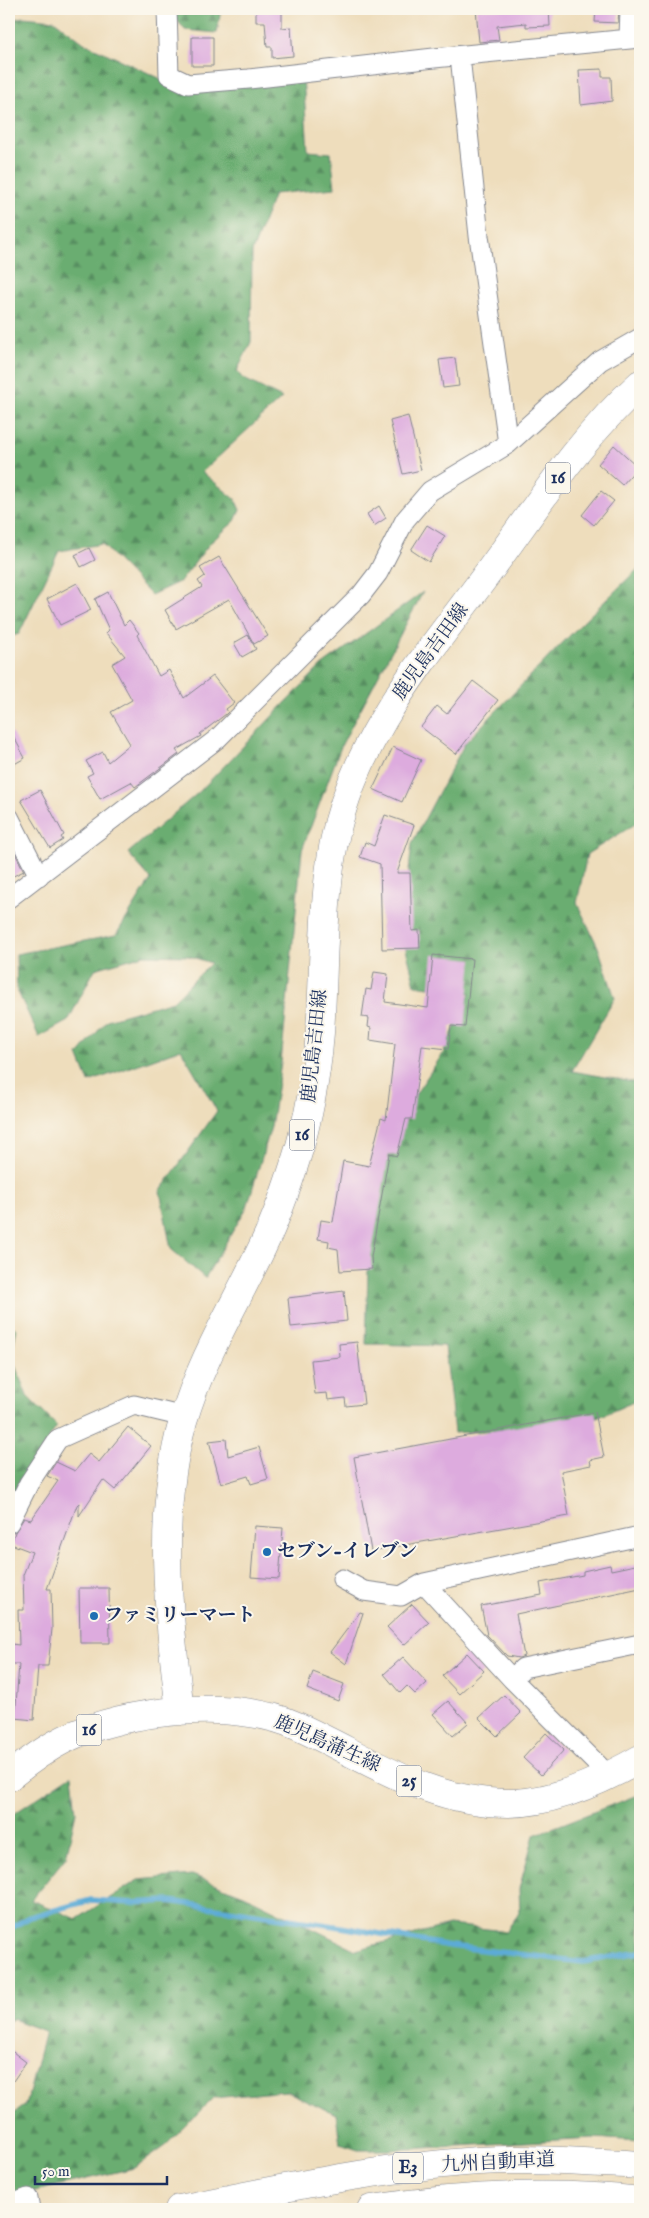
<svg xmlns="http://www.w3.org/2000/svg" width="649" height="2218" font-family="'IM FELL English','Noto Serif JP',serif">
  <defs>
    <pattern id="forest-firs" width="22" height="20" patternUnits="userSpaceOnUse" patternTransform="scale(1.25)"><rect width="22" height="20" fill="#6bad71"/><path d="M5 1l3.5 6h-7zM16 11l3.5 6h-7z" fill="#578d60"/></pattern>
  </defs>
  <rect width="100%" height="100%" fill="#fbf7ec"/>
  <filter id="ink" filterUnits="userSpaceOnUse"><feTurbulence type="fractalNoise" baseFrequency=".02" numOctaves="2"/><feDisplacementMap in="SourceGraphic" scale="10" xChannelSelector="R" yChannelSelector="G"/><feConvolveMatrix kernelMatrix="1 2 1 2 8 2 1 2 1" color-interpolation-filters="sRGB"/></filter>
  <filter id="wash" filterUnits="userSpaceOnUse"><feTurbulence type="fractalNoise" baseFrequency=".0096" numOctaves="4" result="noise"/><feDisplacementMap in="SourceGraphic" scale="20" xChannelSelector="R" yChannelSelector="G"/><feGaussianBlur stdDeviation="1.12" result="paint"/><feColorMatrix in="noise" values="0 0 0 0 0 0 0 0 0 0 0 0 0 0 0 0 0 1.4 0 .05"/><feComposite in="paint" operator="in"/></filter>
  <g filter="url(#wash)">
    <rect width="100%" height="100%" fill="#eeddbc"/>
    <path fill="url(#forest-firs)" stroke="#436e68" d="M174,9H221L217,33L185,30L176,19Z
      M23,17L54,20L84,43L187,91L303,76L308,151L331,153L335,188L274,194L252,252L251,342L237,371L242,378L282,398L202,472L235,499L240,510L235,521L210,543L181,581L151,595L102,544L59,551L19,634L9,637V20Z
      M640,567V821L587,854L577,903L598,947L615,998L572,1071L632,1082L640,1075V1399L583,1424L454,1433L445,1346L366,1344L370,1195L396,1123L444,1052L470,993L415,985L402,933L412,843L465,743L578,627Z
      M423,592L342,744L302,850L281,1063L271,1127L247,1207L205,1278L171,1249L160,1191L217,1111L181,1049L89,1082L78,1055L107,1020L173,1001L211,963L189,956L144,955L95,969L68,1021L39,1037L17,990L16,954L116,935L151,879L128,853L199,792L321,666Z
      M9,1325L17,1329L11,1355L27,1396L57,1426L15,1491L9,1507Z
      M72,1775L76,1812L66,1857L31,1900L77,1919L138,1880L192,1875L244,1895L356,1950L449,1925L506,1931L520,1912L519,1889L534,1835L640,1794V2141L592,2138L390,2150H358L340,2144L336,2114L286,2091L213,2098L166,2145L134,2168L9,2197V2117L26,2105L45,2031L12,2019L9,2022V1817Z"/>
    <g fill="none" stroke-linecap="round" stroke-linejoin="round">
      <path stroke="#5babd6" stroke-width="5.5" d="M9,1929L30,1917L91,1900L132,1903L169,1901L335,1926L450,1946L583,1962L640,1952"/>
    </g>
    <g id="blocks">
      <path fill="#ddabde" d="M256,9H282V28L291,27L293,56L272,58V47H267L265,22H256Z
        M476,9H549L550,26L526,27V23L497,26L499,40L479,42Z
        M596,9H619L618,23L595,22Z
        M192,37H213V66H192Z
        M602,69V77H611L612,101L581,105L579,70Z
        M455,358L459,386L443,388L439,360Z
        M408,416L421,470L403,474L390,421Z
        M614,445L638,467L622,485L598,464Z
        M601,491L614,501L594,525L582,515Z
        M379,506L386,518L374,526L367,514Z
        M427,525L445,536L429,562L411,550Z
        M89,548L95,560L81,567L75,555Z
        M219,557L268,636L254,644L229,599L176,629L165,610L202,587L198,581L205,576L200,568Z
        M77,583L91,610L60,625L47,599Z
        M108,592L124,625L129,620L139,633L137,635L159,676L169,670L184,698L213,676L234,703L226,709L228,712L226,714L200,734L201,736L176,750L179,754L135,787L131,782L100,799L87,776L93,773L86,761L103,752L108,762L130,744L111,712L132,700L112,664L125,656L106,633L109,630L95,599Z
        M248,635L256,649L242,657L234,643Z
        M473,681L498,700L456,754L421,727L437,706L447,714Z
        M9,728L25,758L9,767Z
        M393,747L421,760L402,802L373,789Z
        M40,790L64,835L61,837L63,840L50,848L21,800Z
        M385,815L414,825L397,873H410L412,931L419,930L420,948L382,949L380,864L360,857L365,842L374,846Z
        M9,841L24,871L9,878Z
        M433,955L472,959L465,1027L451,1026L448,1049L422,1046L412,1119H406L397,1156L389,1154L371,1257L372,1269L340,1271L338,1249L328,1247L329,1241L318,1239L321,1220L333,1222L343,1161L369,1166L381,1118L386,1120L395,1044L370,1040L371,1028L368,1027L369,1018L362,1017L366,989L371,990L374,972L388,974L385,1002L428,1008Z
        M344,1291L347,1321L291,1327L288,1298Z
        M357,1342L364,1404L346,1406L345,1398L328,1400L327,1393L315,1394L311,1360L340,1357L339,1344Z
        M595,1412L604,1457L590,1460L591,1465L561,1471L569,1516L371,1551L354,1457Z
        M128,1427L151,1446L115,1490L103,1480L79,1516V1503L77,1505L47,1589H51L52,1629L48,1666H38L34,1720L15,1718L19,1664H9L11,1644L19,1645L18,1610H24L23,1575L32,1552L11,1544L15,1532L24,1518L31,1520L58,1481L47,1476L56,1462L75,1471L89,1454L99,1462Z
        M226,1439L228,1456L259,1447L268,1479L251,1484L248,1476L221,1484L209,1441Z
        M255,1526L283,1528L279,1579L251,1577Z
        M640,1564V1588L516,1614L524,1656L519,1658L507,1656L487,1635L481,1606L542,1595L540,1583L583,1575V1571L610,1565L611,1570Z
        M79,1588H109L110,1643H80Z
        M412,1604L429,1622L404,1645L387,1627Z
        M360,1612L363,1613L346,1664L330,1652Z
        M467,1653L484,1671L459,1694L442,1676Z
        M403,1657L427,1683L415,1694L407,1686L400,1693L384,1674Z
        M313,1672L344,1684L338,1701L307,1689Z
        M504,1695L521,1713L497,1736L479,1718Z
        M448,1701L468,1723L453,1736L433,1714Z
        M546,1733L564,1750L541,1775L523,1758Z
        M9,2049L26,2062L9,2087Z"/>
    </g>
  </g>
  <g filter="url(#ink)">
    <use href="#blocks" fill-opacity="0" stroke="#84868d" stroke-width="1"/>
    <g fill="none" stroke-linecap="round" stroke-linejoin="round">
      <defs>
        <path id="street" d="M167,9L169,75L188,84L249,79L434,58L640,38
          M629,37L630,9
          M460,56L479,236L508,444
          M9,817L39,876
          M9,898L217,739L361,595L378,573L405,520L430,491L508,444L600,361L640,338
          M9,1523L29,1483L58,1439L134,1405L184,1417
          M342,1579L364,1591L401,1596L424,1583L640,1536
          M424,1583L512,1679L609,1776
          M512,1679L523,1668L640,1644
          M9,2205L28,2198L30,2209"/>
        <path id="primary" d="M180,1711C169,1616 156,1515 183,1421C202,1355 240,1297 268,1235C281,1206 291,1176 300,1146C312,1103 319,1060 321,1016C324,958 323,899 334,842C355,735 431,651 493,566C539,503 582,436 640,384
          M9,1777C26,1763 45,1749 65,1739C126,1709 235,1698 297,1726C368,1758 427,1803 509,1803C552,1803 603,1780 640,1759"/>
        <path id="highway" d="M179,2209C278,2189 377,2168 478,2161C532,2158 586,2162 640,2165
          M371,2209C458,2196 552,2191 640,2201"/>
      </defs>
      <use href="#street" stroke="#84868d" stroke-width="21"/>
      <use href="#primary" stroke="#84868d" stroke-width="29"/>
      <use href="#highway" stroke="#84868d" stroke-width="29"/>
      <use href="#street" stroke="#fff" stroke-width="19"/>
      <use href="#primary" stroke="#fff" stroke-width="28"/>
      <use href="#highway" stroke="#fff" stroke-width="28"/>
    </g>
  </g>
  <g fill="#1f6fb2" stroke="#fbf7ec" stroke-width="2">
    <circle cx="267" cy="1552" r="5"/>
    <circle cx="94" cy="1616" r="5"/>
  </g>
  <g text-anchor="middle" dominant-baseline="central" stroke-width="4" stroke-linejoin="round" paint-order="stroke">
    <g fill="#fbf7ec" stroke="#5e6b89" stroke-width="1">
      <rect x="545.5" y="462.5" width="25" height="31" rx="4"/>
      <rect x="289.5" y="1119.5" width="25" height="31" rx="4"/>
      <rect x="76.5" y="1714.5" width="25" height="31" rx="4"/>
      <rect x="396.5" y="1765.5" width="25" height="31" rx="4"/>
      <rect x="393" y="2152.5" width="30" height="31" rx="4"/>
    </g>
    <g font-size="18" font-weight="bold" fill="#1b2f5e">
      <text x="558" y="478">16</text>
      <text x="302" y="1135">16</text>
      <text x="89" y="1730">16</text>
      <text x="409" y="1781">25</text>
      <text x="408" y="2168">E3</text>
    </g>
    <g font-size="19" fill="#1b2f5e" stroke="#fbf7ec">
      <text transform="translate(431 652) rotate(-54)">鹿児島吉田線</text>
      <text transform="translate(315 1046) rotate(-84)">鹿児島吉田線</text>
      <text transform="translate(327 1744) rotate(24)">鹿児島蒲生線</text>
      <text transform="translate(498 2163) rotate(-3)">九州自動車道</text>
    </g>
    <g font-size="19" font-weight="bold" fill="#1b2f5e" stroke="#fbf7ec" text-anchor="start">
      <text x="277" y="1552">セブン-イレブン</text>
      <text x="104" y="1616">ファミリーマート</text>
    </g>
  </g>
  <rect width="649" height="2218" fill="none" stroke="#fbf7ec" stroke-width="30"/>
  <path d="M35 2176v8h132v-8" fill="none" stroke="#1b2f5e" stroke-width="2.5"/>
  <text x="42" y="2176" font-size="15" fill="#1b2f5e" stroke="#fbf7ec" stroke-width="4" paint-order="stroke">50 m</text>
</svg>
